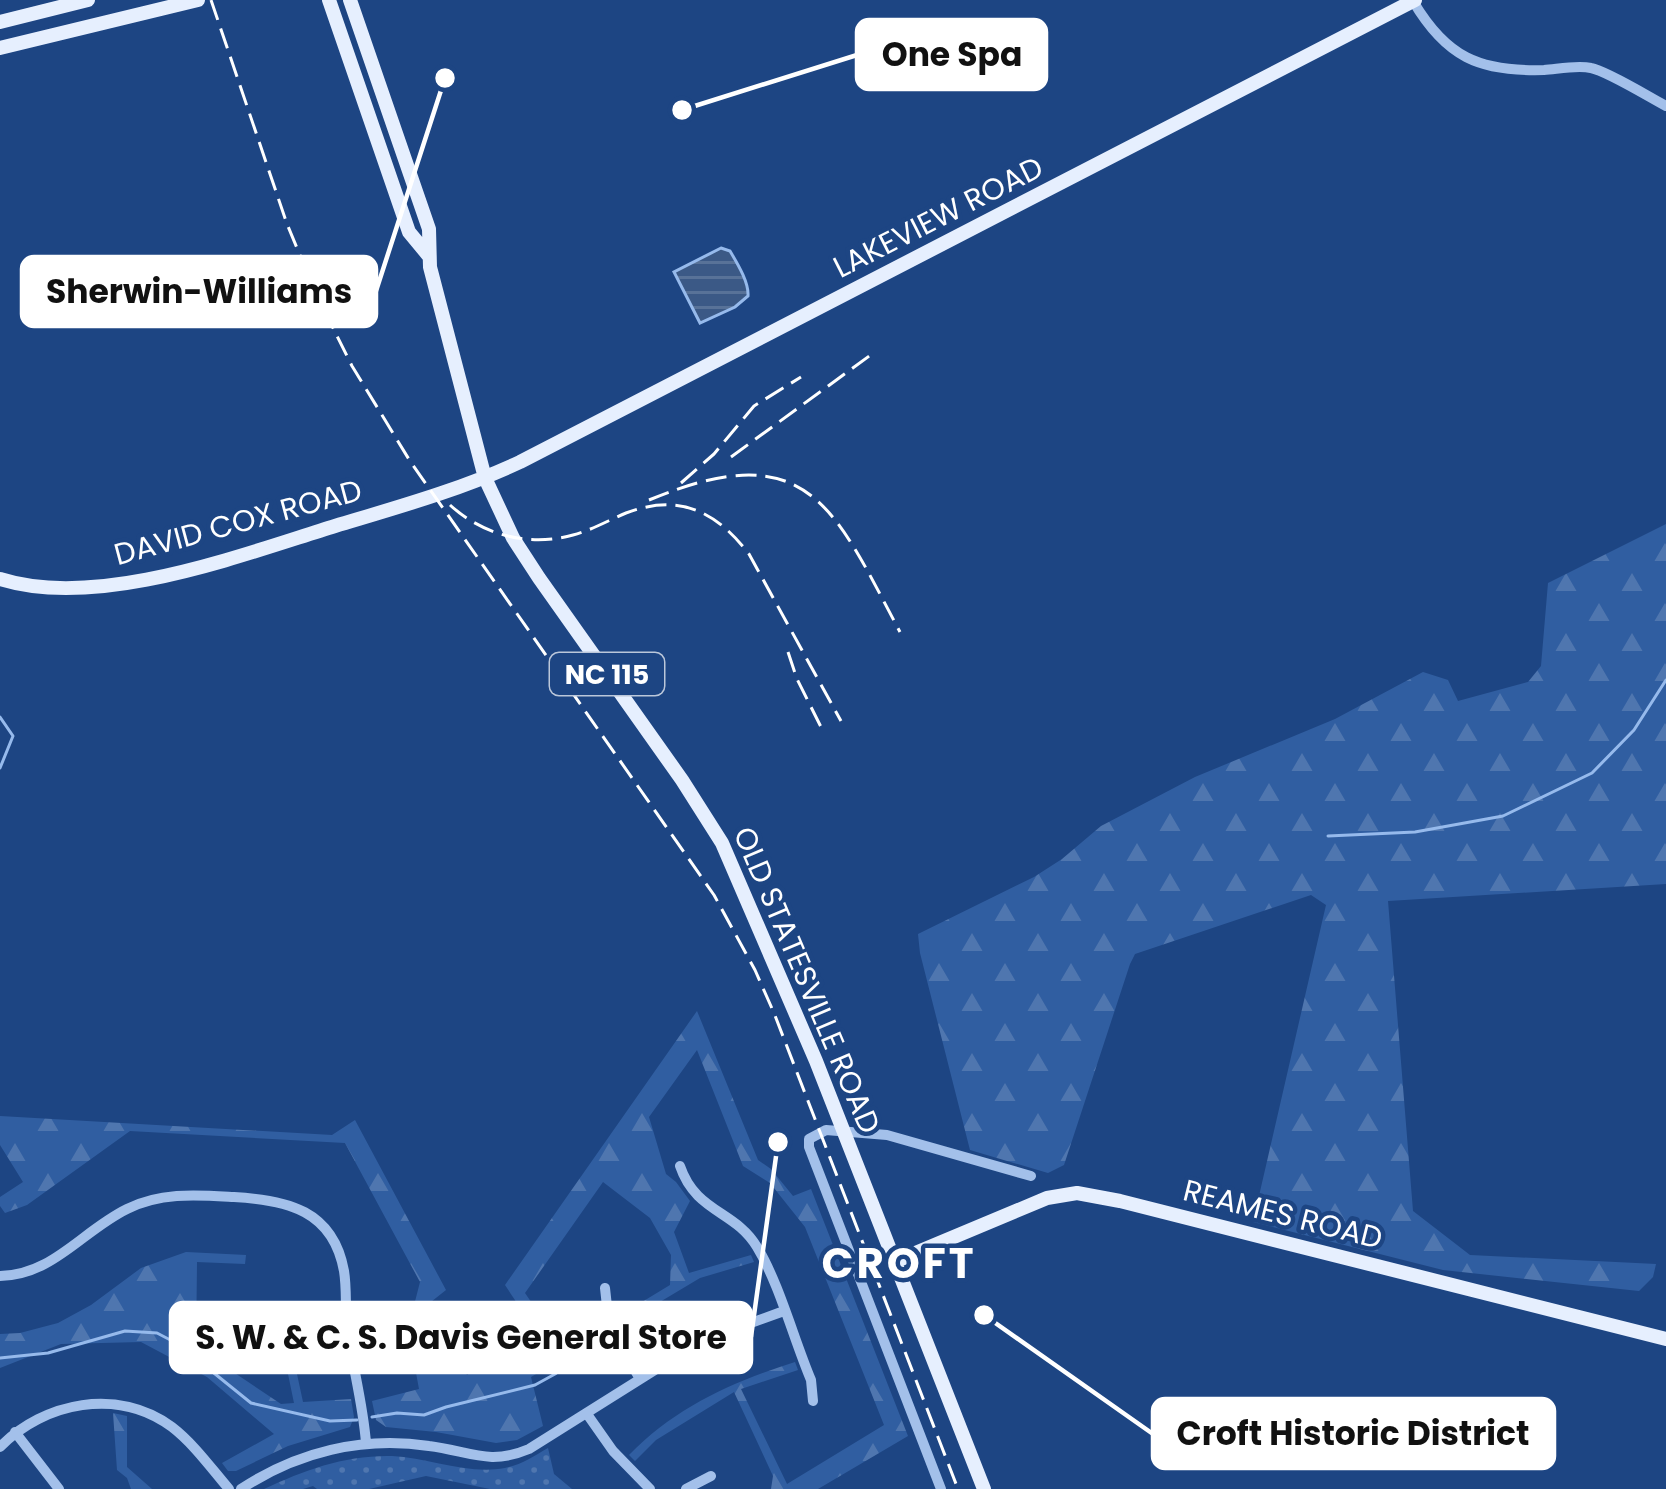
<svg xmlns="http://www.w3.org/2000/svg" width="1666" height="1489" font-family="Poppins,sans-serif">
  <defs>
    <pattern id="grass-dots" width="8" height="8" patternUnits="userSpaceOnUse" patternTransform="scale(3)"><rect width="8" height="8" fill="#305ea1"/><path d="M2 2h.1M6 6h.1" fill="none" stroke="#4f76af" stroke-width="1.8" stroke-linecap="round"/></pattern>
    <pattern id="forest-firs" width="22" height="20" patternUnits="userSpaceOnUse" patternTransform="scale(3)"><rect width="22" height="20" fill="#305ea1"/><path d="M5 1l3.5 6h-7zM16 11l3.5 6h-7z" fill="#4f76af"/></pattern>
    <pattern id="water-rules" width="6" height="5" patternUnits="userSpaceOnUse" patternTransform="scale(3)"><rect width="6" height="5" fill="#3b5986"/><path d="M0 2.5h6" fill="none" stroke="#587298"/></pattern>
  </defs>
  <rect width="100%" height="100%" fill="#1d4583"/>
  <path fill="url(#grass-dots)" d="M548,1448L554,1474L572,1489H490L426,1476L369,1489H317L313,1486L303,1489H264C305,1470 345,1455 392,1456C429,1458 468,1475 505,1468C521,1465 534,1456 548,1448Z"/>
  <path fill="url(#forest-firs)" d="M1666,524V884L1388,901L1413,1211L1470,1255L1656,1264L1653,1277L1639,1291L1443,1270L1253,1222L1326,905L1311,895L1135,954L1130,964L1064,1165L1048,1173L970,1150L920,953L918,934L1034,877L1062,859L1101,826L1195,777L1335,719L1423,672L1448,680L1458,701L1528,682L1541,666L1548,583Z
    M697,1011L758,1160L771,1169L793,1196L811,1189L908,1436L818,1489H771L773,1476L734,1392L656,1440L635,1461L629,1455C676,1407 732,1382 795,1362L798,1370L741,1389L787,1484L884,1425L805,1227L770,1183L743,1166L697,1050L649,1117L666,1174L676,1182L690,1201L674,1232L689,1273L751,1255L754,1262L700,1278L618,1327L614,1319L670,1285L671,1255L650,1218L603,1182L525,1293L563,1349L600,1328L603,1335L531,1377L543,1426L517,1440L496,1443L436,1432L386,1427L376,1420L372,1401L419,1389L408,1329L420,1282L345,1143L130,1131L27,1205L5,1213L0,1206V1197L23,1182L0,1145V1116L332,1135L355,1120L446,1290L422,1309L467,1375L534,1329L505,1285Z
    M186,1252L246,1255L245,1264L197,1262L196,1347L281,1404L294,1403L281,1340L289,1337L303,1402L351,1399L354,1417L350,1427L288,1446L236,1471H228L222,1463L274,1434L207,1377L141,1342L61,1344L0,1368V1334L20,1333L58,1323L91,1305L141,1268Z
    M113,1413L127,1416V1467L152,1489H131L127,1478L117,1470Z"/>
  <path fill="url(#water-rules)" stroke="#96baec" stroke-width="3" d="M721,248L730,251C737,263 749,282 748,296L735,307L700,323L674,272Z"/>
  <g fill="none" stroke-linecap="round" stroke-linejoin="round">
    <path stroke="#96baec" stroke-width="3" d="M0,717L13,736L0,768
      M1328,836L1415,832L1503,816L1592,773L1634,730L1666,680
      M0,1358L48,1353L125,1331L157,1333L178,1344L251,1403L330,1421L357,1420
      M372,1417L397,1413L424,1415L446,1407L535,1385L555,1374L604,1337"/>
    <path stroke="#a3c0ea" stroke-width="10" d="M1413,1C1446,57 1479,72 1544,70C1558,69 1577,65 1591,68C1607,71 1649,97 1666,106
      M680,1166C696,1213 735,1210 757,1247C779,1283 794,1340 811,1380L813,1401
      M0,1276C53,1275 82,1231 127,1209C161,1192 197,1195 234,1197C287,1200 333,1210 344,1271C347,1289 345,1308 347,1326C352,1365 363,1403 366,1443
      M605,1288L609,1325L640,1379
      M277,1326L302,1330L347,1327
      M587,1414L613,1451L650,1489
      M15,1432L59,1489
      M0,1447C44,1402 118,1387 172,1427C194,1444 211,1468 229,1489
      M241,1489C297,1452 362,1436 429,1446C469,1451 489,1466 529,1449L701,1341L784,1311
      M686,1489L711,1476
      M941,1489L809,1147V1139L826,1130L887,1135L1031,1176"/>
    <path stroke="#e6effe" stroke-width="14" d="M329,0L409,232L428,255
      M350,0L429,229L430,267L485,478L513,538L539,578L682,780L722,843L816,1061L984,1489
      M0,22L88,0
      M0,48L198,0
      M0,579C97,610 241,555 335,526C398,507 460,490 520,462L1415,0
      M894,1262L1047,1198L1077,1193L1120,1201L1666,1339"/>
    <path stroke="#fff" stroke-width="3" stroke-dasharray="21 9" stroke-linecap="butt" d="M211,0L287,224L317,296L352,366L410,461L714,895L755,970L774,1013L958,1489
      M731,457L872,354
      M681,483L714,454L754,406L801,377
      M649,500C808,434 833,506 900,632
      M450,505C484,536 530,547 573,535C592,530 609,520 626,513C679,493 716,511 749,554L841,721
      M788,652L797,679L823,731"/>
  </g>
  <g text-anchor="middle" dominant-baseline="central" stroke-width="9" stroke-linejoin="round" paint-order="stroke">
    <rect fill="#1d4583" stroke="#bbc7da" stroke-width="3" x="550" y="653" width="114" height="42" rx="9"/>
    <g font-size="27" font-weight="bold" fill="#fff">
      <text x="607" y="674">NC 115</text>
    </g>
    <g font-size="30" fill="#fff" stroke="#1d4583">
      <text transform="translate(938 217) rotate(-27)">LAKEVIEW ROAD</text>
      <text transform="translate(238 522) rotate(-15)">DAVID COX ROAD</text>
      <text transform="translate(807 980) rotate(67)">OLD STATESVILLE ROAD</text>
      <text transform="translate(1283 1214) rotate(14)">REAMES ROAD</text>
    </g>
    <g font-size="42" font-weight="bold" letter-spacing="3" fill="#fff" stroke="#1d4583">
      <text x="899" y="1263">CROFT</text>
    </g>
  </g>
  <path fill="none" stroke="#fff" stroke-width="4.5" d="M682 110L857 55M445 78L376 291M778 1142L751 1337M984 1315L1153 1434"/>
  <g fill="#fff" stroke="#1d4583" stroke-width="4.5">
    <circle cx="682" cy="110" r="12"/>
    <circle cx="445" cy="78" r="12"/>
    <circle cx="778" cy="1142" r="12"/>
    <circle cx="984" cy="1315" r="12"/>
  </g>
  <g fill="#fff" stroke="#fff" stroke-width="4.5">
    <rect x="857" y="20" width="189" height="69" rx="12"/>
    <rect x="22" y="257" width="354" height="69" rx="12"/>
    <rect x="171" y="1303" width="580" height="69" rx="12"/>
    <rect x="1153" y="1399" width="401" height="69" rx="12"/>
  </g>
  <g font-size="33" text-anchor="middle" font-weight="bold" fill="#111">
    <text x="952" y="66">One Spa</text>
    <text x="199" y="303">Sherwin-Williams</text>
    <text x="461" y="1349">S. W. &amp; C. S. Davis General Store</text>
    <text x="1353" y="1445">Croft Historic District</text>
  </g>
</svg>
